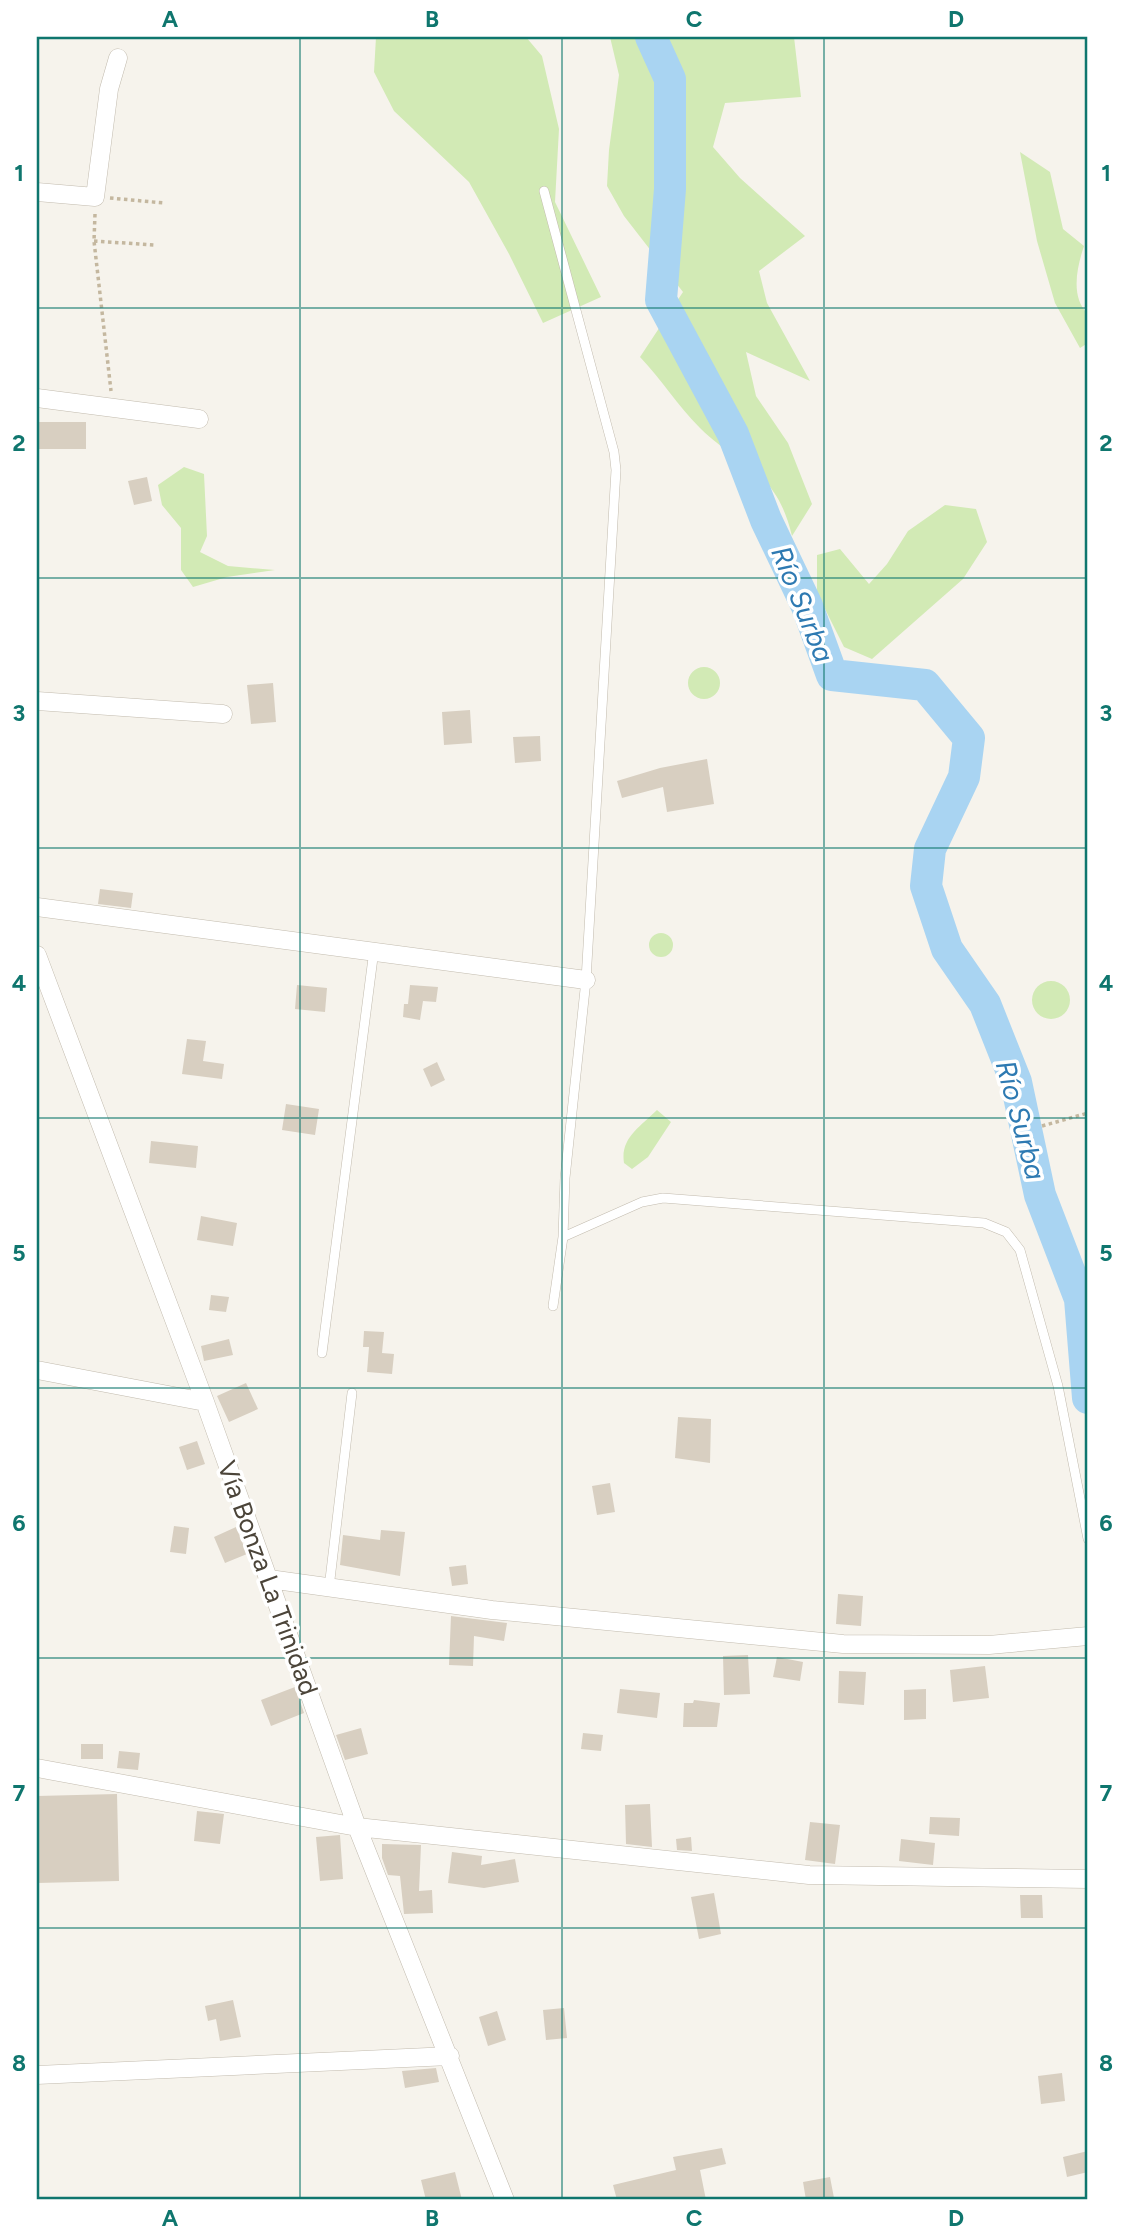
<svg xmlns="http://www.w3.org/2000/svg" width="1125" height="2237" font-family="Figtree,sans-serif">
  <rect width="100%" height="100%" fill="#f6f3ec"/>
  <path fill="#d2eab5" d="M376,37H526L542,56L559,129L555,202L601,297L543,323L509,254L469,182L394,111L374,72Z
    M610,37H794L801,97L725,103L713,147L740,178L805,236L759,271L767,303L810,381L746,352L756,396L788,443L812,504L792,536C776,469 742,469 700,428C678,406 661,379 640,357L683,292L624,216L607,186L609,150L619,75Z
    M1020,152L1050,172L1063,229L1084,246C1077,267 1070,297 1088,314V343L1080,348L1055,303L1037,241Z
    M184,467L204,474L207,536L200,552L228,566L275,570L227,577L193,587L181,570V528L162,505L158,485Z
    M945,505L976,509L987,542L963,579L872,659L844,647L817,593V555L840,549L869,584L887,564L908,531Z
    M688 683a16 16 0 1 1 32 0a16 16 0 1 1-32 0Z
    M649 945a12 12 0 1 1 24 0a12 12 0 1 1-24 0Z
    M1032 1000a19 19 0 1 1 38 0a19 19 0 1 1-38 0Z
    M657,1110L671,1122L648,1157L632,1169L624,1163C620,1138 640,1127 657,1110Z"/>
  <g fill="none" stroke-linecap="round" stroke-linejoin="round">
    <path stroke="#a9d4f2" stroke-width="32" d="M651,37L670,79V189L661,300L733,434L766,520L807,606L832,675L925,685L969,738L964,777L930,849L926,886L947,949L985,1004L1016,1082L1040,1195L1080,1299L1088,1398"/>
  </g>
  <path fill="#d8cfc1" d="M37,422H86V449H37Z
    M147,477L152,501L134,505L128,481Z
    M273,683L276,722L251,724L247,685Z
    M470,710L472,743L444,745L442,712Z
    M540,736L541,761L515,763L513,737Z
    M707,759L714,804L667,812L663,787L622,798L617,781L660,768Z
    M100,889L133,893L131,908L98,904Z
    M297,985L327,988L325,1012L295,1009Z
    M410,985L438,987L436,1002L423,1001L420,1020L403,1017L404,1004H408Z
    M187,1039L206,1041L203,1061L224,1064L222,1079L182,1074Z
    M437,1062L445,1080L431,1087L423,1069Z
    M286,1104L319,1109L315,1135L282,1130Z
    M151,1141L198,1146L196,1168L149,1163Z
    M201,1216L237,1223L233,1246L197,1240Z
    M211,1295L229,1297L226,1312L209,1310Z
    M364,1331L384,1332L382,1353L394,1354L392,1374L367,1372L369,1347H363Z
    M229,1339L233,1355L204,1361L201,1346Z
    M246,1383L258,1409L229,1422L217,1396Z
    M678,1417L711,1419L710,1463L675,1458Z
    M197,1441L205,1464L187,1470L179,1447Z
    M610,1483L615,1512L597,1515L592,1486Z
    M174,1526L189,1528L186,1554L170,1552Z
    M236,1527L247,1554L225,1563L214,1537Z
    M381,1530L405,1532L400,1576L340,1565L343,1535L380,1540Z
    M466,1565L468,1584L452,1586L449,1567Z
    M838,1594L863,1596L861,1626L836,1624Z
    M451,1616L507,1623L504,1641L474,1636L473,1666L449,1665Z
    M748,1655L750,1694L724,1695L723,1656Z
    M777,1657L803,1662L800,1681L773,1677Z
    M985,1666L989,1698L953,1702L950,1670Z
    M839,1671L866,1672L864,1705L838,1703Z
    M295,1687L304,1713L271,1726L261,1700Z
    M620,1689L660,1693L657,1718L617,1713Z
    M926,1689V1719L904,1720V1690Z
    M694,1700L720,1703L717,1727H683L684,1703H693Z
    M361,1728L368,1754L345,1760L336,1735Z
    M583,1733L603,1735L601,1751L581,1749Z
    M81,1744H103V1759H81Z
    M119,1751L140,1753L138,1770L117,1768Z
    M117,1794L119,1881L37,1883V1796Z
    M650,1804L652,1847L626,1844L625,1805Z
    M197,1811L224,1814L220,1844L194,1841Z
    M930,1817L960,1818L959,1836L929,1834Z
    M810,1822L840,1825L835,1864L805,1860Z
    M340,1835L343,1879L320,1881L316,1837Z
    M691,1837L692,1851L677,1850L676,1839Z
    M901,1839L935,1843L933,1865L899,1861Z
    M382,1844L421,1845L419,1891L432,1890L433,1913L404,1914L400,1876L388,1875L382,1858Z
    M452,1852L482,1856L481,1865L515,1859L519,1882L484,1888L448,1883Z
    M714,1893L721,1934L699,1939L691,1897Z
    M1020,1895H1042L1043,1918H1021Z
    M233,2000L241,2037L220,2041L216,2019L208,2021L205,2006Z
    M564,2008L567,2038L546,2040L543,2010Z
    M497,2011L506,2040L488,2046L479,2017Z
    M436,2068L439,2082L405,2088L402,2071Z
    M1062,2073L1065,2101L1041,2104L1038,2076Z
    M722,2148L726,2164L700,2170L706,2200H617L613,2185L676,2170L673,2157Z
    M1088,2151V2172L1067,2177L1063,2157Z
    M455,2172L462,2200H426L421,2180Z
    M830,2177L834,2198L806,2200L803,2182Z"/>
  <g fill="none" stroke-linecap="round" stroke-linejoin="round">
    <defs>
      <path id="service" d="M544,191L614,452L616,470L586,980L565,1178L563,1237L553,1306
        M563,1237L642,1202L663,1198L984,1223L1006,1232L1020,1250L1058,1386L1088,1539
        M322,1353L374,950
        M329,1588L352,1393"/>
      <path id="minor" d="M37,192L95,197L109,89L118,58
        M37,398L199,419
        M37,701L223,714
        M37,907L586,980
        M37,955L205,1402L357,1827L505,2200
        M37,1370L205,1402
        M269,1579L492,1610L843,1644L989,1645L1088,1636
        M37,1768L357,1827L809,1875L1088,1879
        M37,2075L450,2056"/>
    </defs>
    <use href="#service" stroke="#c2bbae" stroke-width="10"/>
    <use href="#minor" stroke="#c2bbae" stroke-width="19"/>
    <path stroke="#c4b79f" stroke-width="3.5" stroke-dasharray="3.5 3.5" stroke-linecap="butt" d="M110,198L164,203
      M95,214L94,241L111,391
      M94,241L154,245
      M1042,1126L1088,1113"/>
    <use href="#service" stroke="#fff" stroke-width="9"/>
    <use href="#minor" stroke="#fff" stroke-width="18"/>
  </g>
  <path fill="none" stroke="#0f766e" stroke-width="2" stroke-opacity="0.55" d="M300,37V2200M562,37V2200M824,37V2200M37,308H1088M37,578H1088M37,848H1088M37,1118H1088M37,1388H1088M37,1658H1088M37,1928H1088"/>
  <g text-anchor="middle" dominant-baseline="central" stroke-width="7" stroke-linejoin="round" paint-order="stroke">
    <g font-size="26" fill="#4b4439" stroke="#fff">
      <text transform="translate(268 1578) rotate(70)">Vía Bonza La Trinidad</text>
    </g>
    <g font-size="28" font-style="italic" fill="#2e7ab2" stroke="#fff">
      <text transform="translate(803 604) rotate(68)">Río Surba</text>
      <text transform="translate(1021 1120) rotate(75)">Río Surba</text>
    </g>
  </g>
  <rect width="1125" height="2237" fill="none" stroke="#ffffff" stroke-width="77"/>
  <rect x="38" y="38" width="1048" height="2160" fill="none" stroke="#0f766e" stroke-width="2.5"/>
  <g font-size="23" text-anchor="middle" font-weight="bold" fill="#0f766e">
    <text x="170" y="27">A</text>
    <text x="432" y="27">B</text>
    <text x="694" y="27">C</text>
    <text x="956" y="27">D</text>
    <text x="19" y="181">1</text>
    <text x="1106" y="181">1</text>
    <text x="19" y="451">2</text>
    <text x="1106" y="451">2</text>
    <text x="19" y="721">3</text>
    <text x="1106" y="721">3</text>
    <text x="19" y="991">4</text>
    <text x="1106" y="991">4</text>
    <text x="19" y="1261">5</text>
    <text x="1106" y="1261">5</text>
    <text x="19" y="1531">6</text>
    <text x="1106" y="1531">6</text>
    <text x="19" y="1801">7</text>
    <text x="1106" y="1801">7</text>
    <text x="19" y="2071">8</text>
    <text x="1106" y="2071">8</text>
    <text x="170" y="2226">A</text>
    <text x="432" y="2226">B</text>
    <text x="694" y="2226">C</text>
    <text x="956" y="2226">D</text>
  </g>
</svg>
